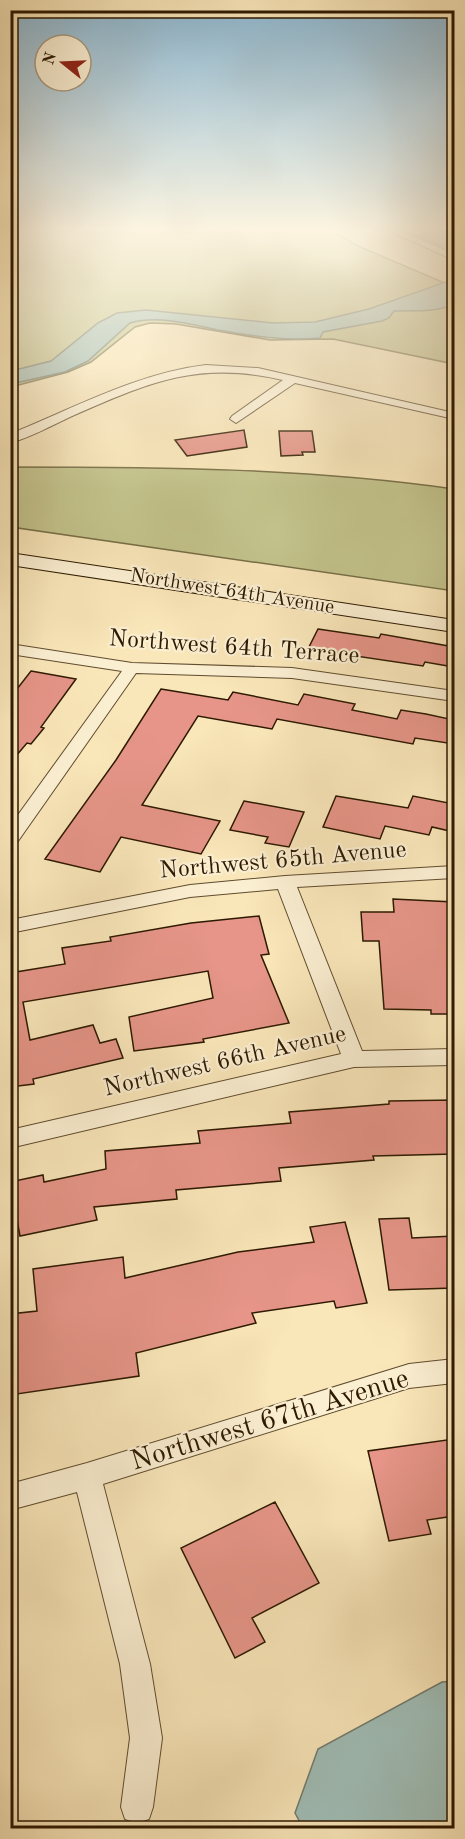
<svg xmlns="http://www.w3.org/2000/svg" width="465" height="1839" font-family="'Old Standard TT',serif">
  <rect width="100%" height="100%" fill="#f9e6b9"/>
  <filter id="stains"><feTurbulence type="fractalNoise" baseFrequency=".00333" numOctaves="4"/><feColorMatrix values="0 0 0 0 .2 0 0 0 0 .09 0 0 0 0 .02 0 0 0 .5 -.17"/></filter>
  <radialGradient id="worn" r=".72"><stop offset=".6" stop-color="#630" stop-opacity="0"/><stop offset="1" stop-color="#630" stop-opacity=".3"/></radialGradient>
  <path fill="#c3c38c" stroke="#786e46" stroke-width="1.5" d="M11,232H334L358,246L454,287V364L333,339L270,340L176,324L150,323L135,327L91,362L68,372L11,387Z
    M11,467C159,467 307,468 454,489V591L11,527Z"/>
  <path fill="#a0beb7" stroke="#727c6e" stroke-width="1.5" d="M434,232H454V251L417,235Z
    M454,279V291L447,294L454,297V304C435,313 415,310 394,311L389,318L382,321L323,332L320,338C286,341 252,336 218,330C189,324 159,315 130,323L88,361L65,372L11,384V371L51,361L98,323L117,313L146,310L273,323L315,322L369,309Z
    M454,1681V1828H303L295,1813L318,1749L442,1682Z"/>
  <path fill="#e69588" stroke="#2d1900" stroke-width="1.5" d="M244,430L247,447L187,456L175,440Z
    M279,431H312L315,452H302L303,455L281,456Z
    M318,629L379,638L381,634L454,647V667L425,662L423,666L308,649Z
    M31,671L76,679L41,727L44,728L31,744L27,743L10,763V698Z
    M161,689L228,700L233,692L298,705L304,694L355,704L352,710L397,719L401,710L426,714L454,720V744L415,738L413,744L277,719L272,729L198,716L142,805L220,821L201,854L121,837L100,872L45,859L116,760Z
    M336,796L408,808L413,796L454,804V832L432,827L429,835L385,826L380,839L323,827Z
    M244,801L304,812L289,847L265,843L268,837L230,830Z
    M393,899L454,902V942H448L454,1014H431V1010L384,1009L379,941H363L361,912H394Z
    M259,916L269,954L261,955L289,1023L203,1039L204,1042L134,1051L129,1017L213,998L208,971L23,1002L30,1040L93,1025L100,1043L116,1039L123,1058L33,1079L34,1084L10,1087V973L65,964L62,948L111,941L110,937L191,923Z
    M454,1100V1154L373,1156L374,1160L279,1168L281,1181L176,1190L177,1199L94,1207L97,1220L20,1236L10,1182L43,1175L44,1182L106,1169L105,1151L200,1143L198,1131L291,1123L289,1112L389,1104V1101Z
    M409,1218L412,1238L454,1236V1288L389,1290L379,1219Z
    M345,1222L367,1303L336,1308L334,1301L252,1313L256,1323L136,1353L139,1376L10,1395V1314L37,1311L33,1269L123,1257L125,1278L238,1252L314,1242L310,1227Z
    M454,1439V1516L427,1520L431,1534L389,1541L368,1451Z
    M275,1502L319,1583L252,1618L265,1642L235,1658L181,1548Z"/>
  <g fill="none" stroke-linecap="round" stroke-linejoin="round">
    <defs>
      <path id="street" d="M391,232H403L454,254V260Z
        M206,365L258,368L454,413V419L295,383L236,423L230,419L232,416L283,380C196,360 148,383 70,417C51,426 31,437 10,443V434C74,408 138,373 206,365Z
        M10,644L132,663L292,668L454,691V701L292,678L136,673L16,844L10,846V826L122,671L10,654Z
        M454,866V878L297,887L362,1051L454,1049V1065L354,1067L10,1148V1130L341,1054L278,889L190,897L10,933V920L190,885L285,876Z
        M454,1359V1383L409,1388L103,1484L150,1664L162,1738L153,1807L149,1819L137,1823L125,1819L121,1807L130,1738L120,1664L77,1492L10,1510V1484L87,1463L409,1364Z"/>
      <path id="secondary" d="M10,553L454,620V632L10,565Z"/>
    </defs>
    <use href="#street" stroke="#604c2e" stroke-width="2"/>
    <use href="#secondary" stroke="#2d1900" stroke-width="2"/>
    <use href="#street" fill="#fbefd2" fill-rule="evenodd"/>
    <use href="#secondary" fill="#fbefd2" fill-rule="evenodd"/>
  </g>
  <linearGradient id="sky" x2="0" y2="1"><stop stop-color="#8bb8d4"/><stop offset="0.47" stop-color="#fcf4e0"/><stop offset="1" stop-color="#fcf4e0" stop-opacity="0"/></linearGradient>
  <rect width="465" height="489" fill="url(#sky)"/>
  <g text-anchor="middle" dominant-baseline="central" stroke-width="4.5" stroke-linejoin="round" paint-order="stroke">
    <g font-size="20" fill="#2d1900" stroke="#fbefd2">
      <text transform="translate(232 592) rotate(9)">Northwest 64th Avenue</text>
    </g>
    <g font-size="24" fill="#2d1900" stroke="#fbefd2">
      <text transform="translate(234 648) rotate(4)">Northwest 64th Terrace</text>
      <text transform="translate(283 861) rotate(-5)">Northwest 65th Avenue</text>
      <text transform="translate(225 1062) rotate(-13)">Northwest 66th Avenue</text>
    </g>
    <g font-size="28" fill="#2d1900" stroke="#fbefd2">
      <text transform="translate(270 1421) rotate(-17)">Northwest 67th Avenue</text>
    </g>
  </g>
  <rect width="465" height="1839" fill="none" stroke="#f9e6b9" stroke-width="36"/>
  <rect x="12" y="12" width="441" height="1815" fill="none" stroke="#2d1900" stroke-width="3"/>
  <rect x="18" y="18" width="429" height="1803" fill="none" stroke="#2d1900" stroke-width="1.5"/>
  <g transform="translate(63 63) rotate(288)"><circle r="28" fill="#fbefd2" stroke="#a9997e" stroke-width="1.5"/>
  <path d="M0-4.5L10 22L0 15L-10 22Z" fill="#8f2418"/>
  <text y="-9" font-size="16" font-weight="bold" text-anchor="middle" fill="#2d1900">N</text>
  </g>
  <rect width="100%" height="100%" filter="url(#stains)"/>
  <rect width="100%" height="100%" fill="url(#worn)"/>
</svg>
